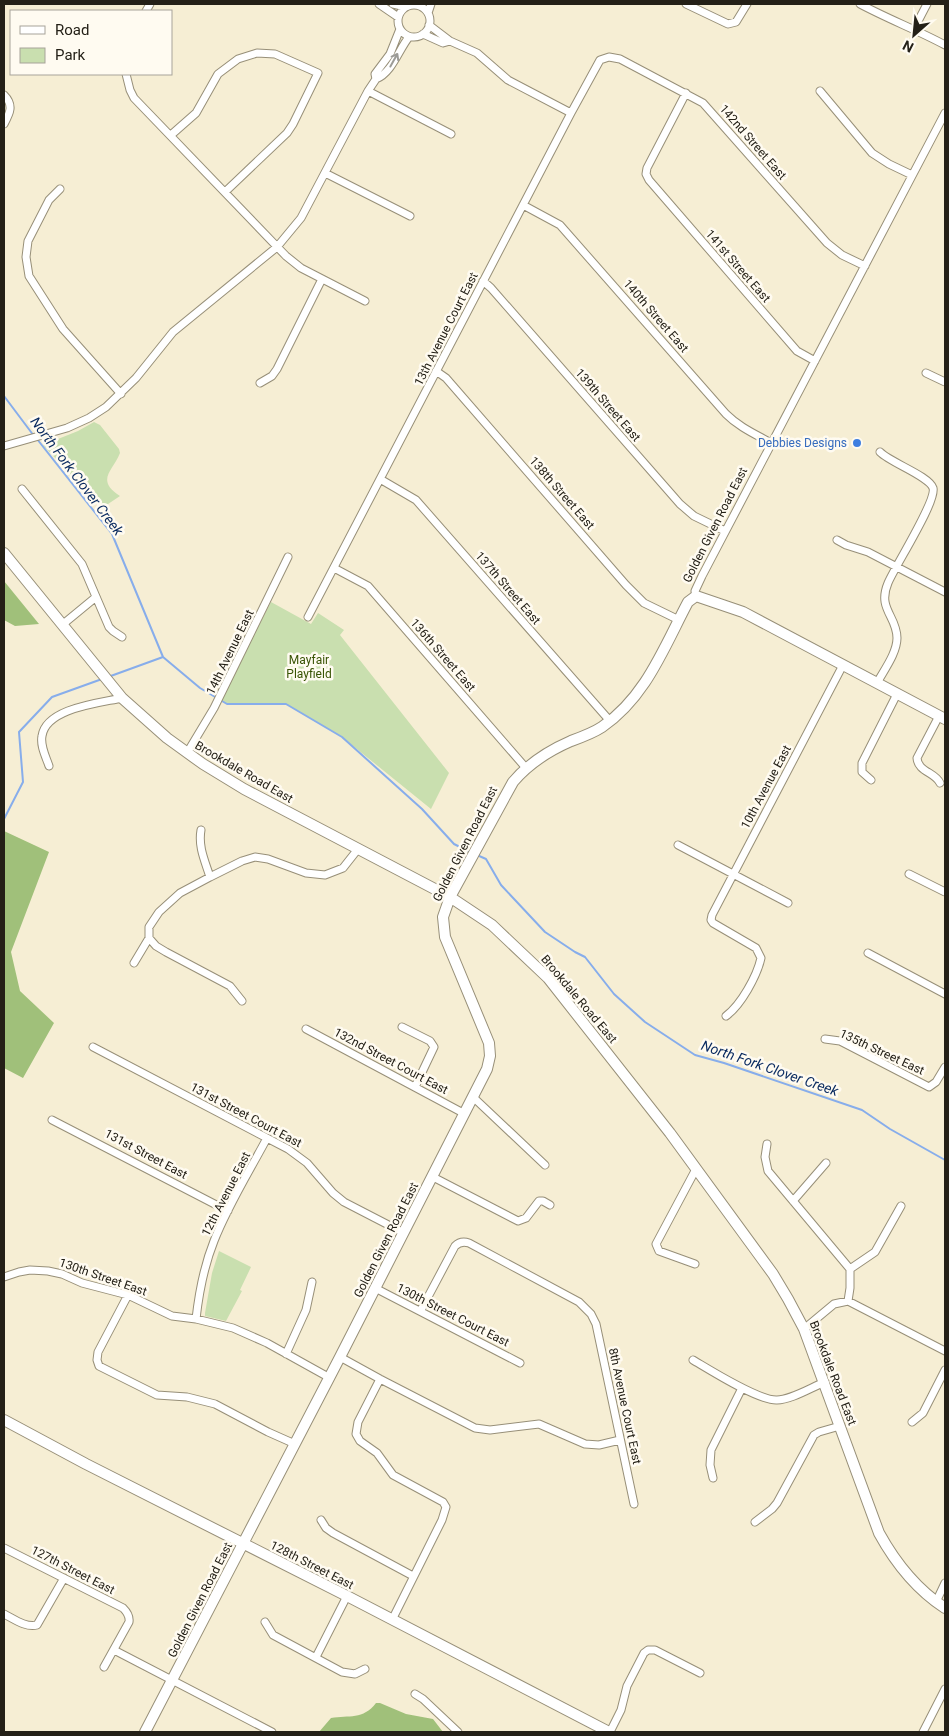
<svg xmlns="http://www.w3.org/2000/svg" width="949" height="1736" font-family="Roboto,sans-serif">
  <rect width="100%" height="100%" fill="#f6eed4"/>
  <path fill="#c9dfaf" d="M94,422L100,425L119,449L120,453C113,471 95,480 120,496L102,508L43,445L78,431Z
    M271,602L311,624L318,613L344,630L340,635L449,773L431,809L342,737L286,704H227L221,700Z
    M219,1251L251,1267L240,1290L242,1291L226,1321L205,1316V1313L212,1273Z"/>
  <path fill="#a0c07a" d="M4,581L39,624L15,626L4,620Z
    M4,831L49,852L11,952L20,991L54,1023L23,1078L4,1068Z
    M376,1703H380L406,1714L433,1719L443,1732H319L331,1718C349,1715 363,1720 376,1703Z"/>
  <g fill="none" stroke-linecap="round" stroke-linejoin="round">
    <path stroke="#87adeb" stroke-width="2" d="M4,396L34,436
      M37,439L112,534L163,657L200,688L227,704H286L342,737L422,809L454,844L470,852
      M108,677L163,657
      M4,819L23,782L19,732L52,697L102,679
      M477,855L486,859L501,885L545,932L575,952L585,957L614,994L645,1022L695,1055L724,1063L862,1110L890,1129L945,1160"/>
    <defs>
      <path id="street" d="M379,4L398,17
        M393,4L406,7
        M686,4L728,24L736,22L747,4
        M860,4C888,19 917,30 945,45
        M398 21a16 16 0 1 1 32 0a16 16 0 1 1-32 0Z
        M146,11L150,4
        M428,13L431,4
        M400,29L390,54L375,74L376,79C392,73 399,49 409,37
        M914,29L927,4
        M423,34L443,43L450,41L429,25
        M450,41L477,53L508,80L571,113
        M126,74L130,90L134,98L286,256L301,268L365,301
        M368,91L451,134
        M820,91L872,153L889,164L912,175
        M686,93L647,168L646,174L649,180L797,351L815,361
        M4,95C14,105 10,113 4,124
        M171,135L196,113L218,74L238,59L257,53L275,54L318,73L293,124L287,133L225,192
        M325,173L410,216
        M60,189L49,200L28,241L26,257L29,276L63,329L121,394
        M523,205L560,225L726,414C739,427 755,434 771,443
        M483,281L491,288L680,504L694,516L725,531
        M436,371L446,378L626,585L644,603L679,620
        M926,373L945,382
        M260,383L272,376L277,369L322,279
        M4,446L67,428L89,418L106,407L136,378L173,332L277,247L301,218L368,91L376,79
        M380,479L416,500L610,721
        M22,489L82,564L109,627L113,631L122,637
        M837,540L846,545L868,552L945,592
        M334,568L368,586L526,768
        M696,596L695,591L702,576L945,113
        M308,617L571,113L600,60L609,57L620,59L703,103L827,243L842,255L865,266
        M62,625L96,597
        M877,683C884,670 897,653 897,638C897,616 877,609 888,583C895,566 937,501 933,488C929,476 891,463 880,452
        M939,716L917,758C918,772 935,772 940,783
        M187,753L214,708L288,557
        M49,766C46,757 40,746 42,736C46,708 100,703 122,698
        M871,780L862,772V763L897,694
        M201,830C198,847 205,861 210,877
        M678,845L788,903
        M909,874L945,892
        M149,938L156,946L166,952L230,986L242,1001
        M868,953L945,994
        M134,963L149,938V927L159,912L180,893L210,877L242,861L255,857L268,859L306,873L325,875L343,868L358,849
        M726,1016C741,1005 757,976 761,958L756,948L713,923L711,920L712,915L843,665
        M402,1027L430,1041L434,1047L415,1087
        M306,1029L465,1114
        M825,1039L840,1041L929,1087L936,1082L945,1067
        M93,1047L288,1149L307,1163L333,1193L344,1202L404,1233
        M473,1097L545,1165
        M52,1120L228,1211
        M767,1144L765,1157L768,1171L850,1269
        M433,1177L518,1221L526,1218L539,1201H543L550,1205
        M793,1201L826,1163
        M695,1264L659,1251L656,1244L696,1169
        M850,1269L875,1252L901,1206
        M4,1277L19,1272L30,1270L48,1271L62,1274L82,1283L128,1295L172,1316L196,1319L233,1328L267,1343L330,1378
        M375,1288L520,1363
        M128,1295L98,1352L97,1360L99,1366L157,1395L187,1397L215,1404L268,1432L295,1444
        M848,1301L850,1288V1269
        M421,1310L455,1246C459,1242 463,1241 469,1243L579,1302L591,1314L596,1324L634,1504
        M196,1319C199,1292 204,1266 214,1241C228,1205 249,1172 267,1138
        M804,1329L834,1304L848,1301L945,1351
        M286,1354L306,1310L312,1282
        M340,1357L380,1379L475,1428L490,1430L539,1424L585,1444L599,1445L620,1440
        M693,1360C710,1370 759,1401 777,1400C791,1400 812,1387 825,1382
        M380,1379L358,1422L356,1434L360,1441L377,1453L393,1475L443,1502L446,1507L442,1520L392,1620
        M912,1422L923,1413L945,1370
        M713,1478L710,1465L711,1450L742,1388
        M321,1520L326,1528L333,1533L413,1576
        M755,1522L772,1509L777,1503L814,1435L819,1432L840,1426
        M4,1548L123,1608C127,1612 130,1616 129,1622L104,1667
        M936,1602L945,1583
        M4,1614C14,1619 26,1628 37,1625L64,1578
        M265,1622L273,1635L342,1672L355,1674L365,1669
        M114,1650L272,1732
        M316,1657L347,1596
        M415,1694L423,1699L458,1732
        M610,1732L621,1710L627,1686L644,1653L648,1650H655L700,1673
        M923,1732L945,1689"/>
      <path id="secondary" d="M4,553L122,698L167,738L203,764L244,789L450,897L492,925L548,978L670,1133L773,1274L788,1299L804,1329L879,1533C896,1564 916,1589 945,1608
        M4,1420L86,1464L347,1596L609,1732
        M145,1732L340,1357L487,1069L490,1056L489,1043L445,937L443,917L450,897L513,782C529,763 548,751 571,741C582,737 593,733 602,727C646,697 664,647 688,602L696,596L743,612L945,719"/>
    </defs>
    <use href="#street" stroke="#978f78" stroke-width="9"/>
    <use href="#secondary" stroke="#978f78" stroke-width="12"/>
    <use href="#street" stroke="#fff" stroke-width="7"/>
    <use href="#secondary" stroke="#fff" stroke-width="10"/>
  </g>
  <defs><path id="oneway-shaft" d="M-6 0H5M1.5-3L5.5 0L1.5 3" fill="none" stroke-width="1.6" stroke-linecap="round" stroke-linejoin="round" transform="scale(1.25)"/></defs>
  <use stroke="#9c9b97" href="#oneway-shaft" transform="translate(394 60) rotate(-61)"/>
  <circle fill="#3f7fe0" stroke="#fffbf1" stroke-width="2" cx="857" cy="443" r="5"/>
  <g text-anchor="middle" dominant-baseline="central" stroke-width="5" stroke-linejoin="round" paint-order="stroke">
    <g font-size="12" fill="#242017" stroke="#fffbf1">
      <text transform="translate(753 142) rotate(49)">142nd Street East</text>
      <text transform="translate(738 266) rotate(49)">141st Street East</text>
      <text transform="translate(656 316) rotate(49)">140th Street East</text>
      <text transform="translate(446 329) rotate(-63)">13th Avenue Court East</text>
      <text transform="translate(608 405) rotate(49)">139th Street East</text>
      <text transform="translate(562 493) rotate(49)">138th Street East</text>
      <text transform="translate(715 525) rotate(-63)">Golden Given Road East</text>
      <text transform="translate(508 588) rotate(49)">137th Street East</text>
      <text transform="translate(230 652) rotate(-64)">14th Avenue East</text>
      <text transform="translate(443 655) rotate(49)">136th Street East</text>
      <text transform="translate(244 772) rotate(30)">Brookdale Road East</text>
      <text transform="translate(766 787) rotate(-62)">10th Avenue East</text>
      <text transform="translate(465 844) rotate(-63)">Golden Given Road East</text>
      <text transform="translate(579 999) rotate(50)">Brookdale Road East</text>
      <text transform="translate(882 1052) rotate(25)">135th Street East</text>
      <text transform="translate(391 1061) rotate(28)">132nd Street Court East</text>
      <text transform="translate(246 1115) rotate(28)">131st Street Court East</text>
      <text transform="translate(146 1154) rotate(28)">131st Street East</text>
      <text transform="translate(226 1194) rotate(-63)">12th Avenue East</text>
      <text transform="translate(386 1240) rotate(-63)">Golden Given Road East</text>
      <text transform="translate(103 1277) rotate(19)">130th Street East</text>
      <text transform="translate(453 1315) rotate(27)">130th Street Court East</text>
      <text transform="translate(833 1373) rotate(69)">Brookdale Road East</text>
      <text transform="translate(625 1406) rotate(78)">8th Avenue Court East</text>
      <text transform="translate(312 1565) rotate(27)">128th Street East</text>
      <text transform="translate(73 1570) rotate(27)">127th Street East</text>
      <text transform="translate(200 1600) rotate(-63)">Golden Given Road East</text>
    </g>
    <g font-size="12" fill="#366cbe" stroke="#fffbf1" text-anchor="end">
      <text x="847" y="443">Debbies Designs</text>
    </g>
    <g font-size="12" fill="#385304" stroke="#fffbf1">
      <text x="309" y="660">Mayfair<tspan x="309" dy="14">Playfield</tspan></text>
    </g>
    <g font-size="14" font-style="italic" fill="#07285e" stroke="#fffbf1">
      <text transform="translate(77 476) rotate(53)">North Fork Clover Creek</text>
      <text transform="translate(770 1068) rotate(19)">North Fork Clover Creek</text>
    </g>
  </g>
  <rect width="949" height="1736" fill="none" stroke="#242017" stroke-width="10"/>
  <rect x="10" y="10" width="162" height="65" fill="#fffbf1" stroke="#a7a39a"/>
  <rect x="20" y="26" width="25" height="8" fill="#ffffff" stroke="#a7a39a"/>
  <text x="55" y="35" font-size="15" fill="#242017">Road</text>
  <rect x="20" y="48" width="25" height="15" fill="#c9dfaf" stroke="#a7a39a"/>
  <text x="55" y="60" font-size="15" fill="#242017">Park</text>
  <g transform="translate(914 35) rotate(207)" stroke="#fffbf1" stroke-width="4" paint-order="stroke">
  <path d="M0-4L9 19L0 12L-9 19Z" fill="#242017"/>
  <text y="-8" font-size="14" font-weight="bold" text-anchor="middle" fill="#242017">N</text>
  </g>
</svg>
